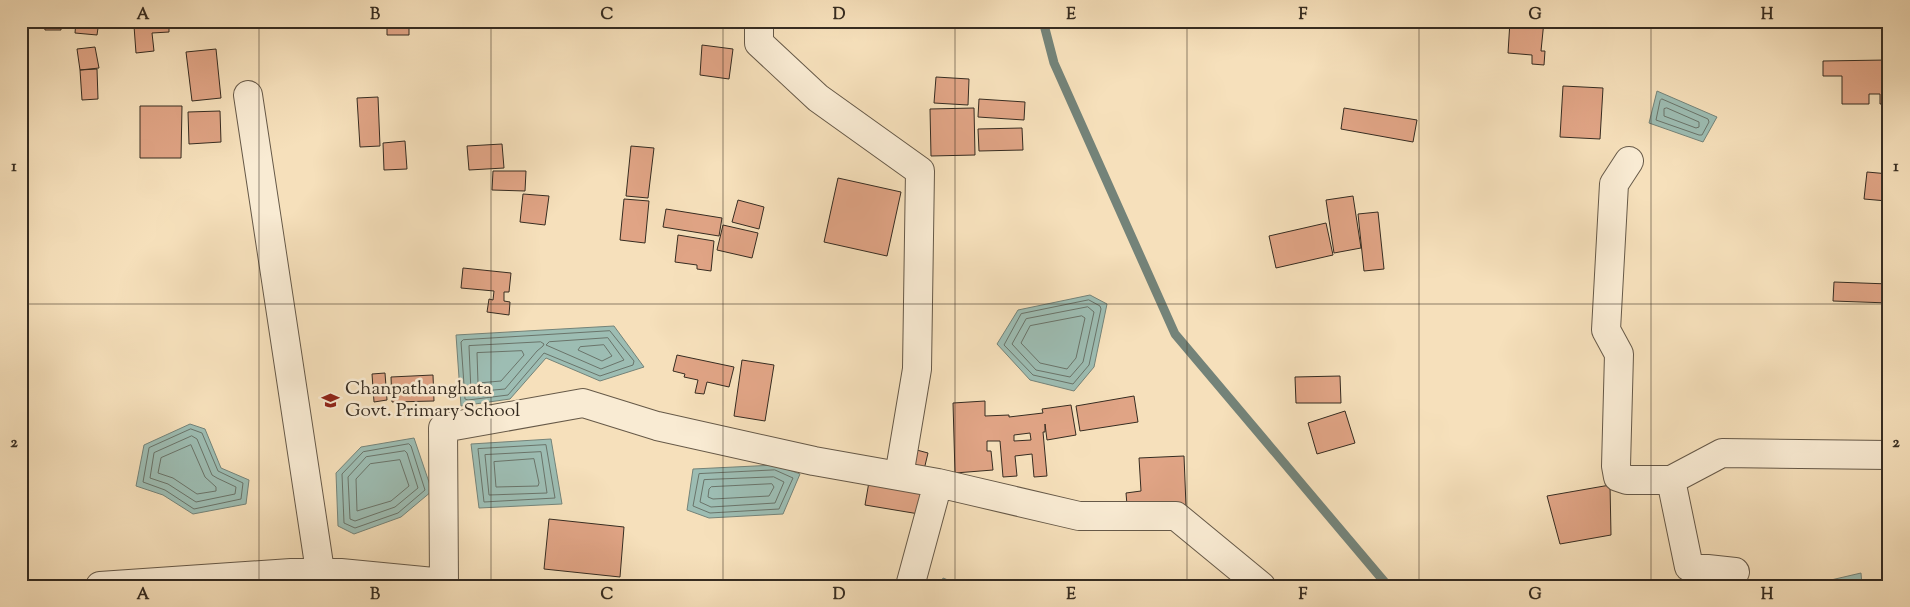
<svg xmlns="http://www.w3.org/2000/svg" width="1910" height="607" font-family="'Sorts Mill Goudy',serif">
  <rect width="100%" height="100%" fill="#f6e0bb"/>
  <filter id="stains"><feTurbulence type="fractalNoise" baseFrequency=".004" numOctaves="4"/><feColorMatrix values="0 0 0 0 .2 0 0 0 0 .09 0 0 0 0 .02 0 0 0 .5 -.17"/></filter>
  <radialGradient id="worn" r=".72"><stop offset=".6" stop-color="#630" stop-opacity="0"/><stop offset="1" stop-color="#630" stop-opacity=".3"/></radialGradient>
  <path fill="#9dbdb3" stroke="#748379" d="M1657,91L1717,117L1703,142L1649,123Z
    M1090,295L1107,304L1094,367L1074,391L1030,380L997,344L1018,310Z
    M614,326L644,367L600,381L546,358L510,399L461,406L456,335Z
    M190,424L205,429L221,468L249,480L246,504L193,514L163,495L136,486L144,445Z
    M414,438L432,491L401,517L354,534L338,526L336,473L361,447Z
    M551,439L562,504L479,508L471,444Z
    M776,465L800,474L783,514L709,518L687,510L693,469Z
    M1861,573L1862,586H1805Z
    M943,578L963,586H940Z"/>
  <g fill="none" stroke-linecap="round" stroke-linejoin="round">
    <path stroke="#6a746a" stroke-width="1" d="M1662,99L1708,119L1709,122L1702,135H1699L1656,120L1660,101Z
      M1667,108L1699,122V127L1696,128L1664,116V109Z
      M1089,300L1100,306L1101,309L1089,365L1073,384L1033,375L1004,345L1021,314Z
      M1088,307L1094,312L1083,362L1070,377L1036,370L1012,344L1026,319Z
      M1082,316L1085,318L1076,358L1067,369L1040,363L1021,343L1030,326Z
      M610,331L634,361L633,365L600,376L544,353L508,395L468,400L465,399L461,342L463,340Z
      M608,338L624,360L601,369L546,345L549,342Z
      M541,342L544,344L543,346L537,351L505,389L471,392L469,346Z
      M604,345L612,356L602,361L578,350L580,347Z
      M522,351L524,355L501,381L478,383L477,353Z
      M191,429L202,433L218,471L243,483L241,499L194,509L165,490L143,482L149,448Z
      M192,436L197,439L212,475L217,478L236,487L235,494L196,502L168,484L150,478L154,453Z
      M409,444L411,446L425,490L398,513L355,528L344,523L342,474L363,452Z
      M191,445L205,477L216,487V491L197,494L173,478L158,473L161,458Z
      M546,445L555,498L484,502L478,449Z
      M405,451L407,453L418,488L395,507L355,521L350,519L348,477L366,457Z
      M541,452L547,493L489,495L485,455Z
      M534,459L539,483L538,486L496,487L494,462Z
      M400,460L409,486L391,501L357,511L356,479L370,464Z
      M775,470L793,478L779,509L710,513L693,506L699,474Z
      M774,477L784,482L775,503L711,507L700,502L704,480Z
      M772,484L774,487L769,496L713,499L708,497L709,489L711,487Z"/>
    <path stroke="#748379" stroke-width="9" d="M1043,21L1054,63L1175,334L1388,586"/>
  </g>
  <path fill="#e0a485" stroke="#362c21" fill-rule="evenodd" d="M25,21H61V30H45L44,25H25Z
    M76,21H99L97,35L75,33Z
    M143,21H169V32L152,33L154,51L136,53L134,26L138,25Z
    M387,21H409V35H387Z
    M1510,21H1544L1541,51H1545L1544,65L1532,64V55L1508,53Z
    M1888,32L1889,104H1880V94H1869V104H1842V76H1823V61L1886,60Z
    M702,45L733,49L729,79L700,75Z
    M95,47L99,68L80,70L77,49Z
    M216,49L221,98L192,101L186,52Z
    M97,69L98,99L82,100L80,70Z
    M936,77L969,79L968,105L934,103Z
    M1563,86L1603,88L1600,139L1560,137Z
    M378,97L380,146L360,147L357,98Z
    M979,99L1025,102L1024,120L978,117Z
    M140,106H182L181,158H140Z
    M974,108L975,155L931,156L930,109Z
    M1344,108L1417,120L1413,142L1341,129Z
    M220,111L221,142L189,144L188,112Z
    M1022,128L1023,150L979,151L978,129Z
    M405,141L407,169L384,170L383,143Z
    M502,144L504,168L469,170L467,146Z
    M631,146L654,148L648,198L626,196Z
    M493,171H526L525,191L492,190Z
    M1867,172L1889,174L1887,201L1864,199Z
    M838,178L901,192L887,256L824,242Z
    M523,194L549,196L545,225L520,222Z
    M1353,196L1361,248L1334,253L1326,200Z
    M624,199L649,201L645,243L620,240Z
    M738,200L764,207L759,229L732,222Z
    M666,209L722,218L719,236L663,227Z
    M1378,212L1384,269L1364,271L1358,214Z
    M1326,223L1333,255L1276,268L1269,236Z
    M723,225L758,233L752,258L717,250Z
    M678,235L714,241L711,271L697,269V265L675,262Z
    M463,268L511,273L509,292H504V301L510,302L509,315L487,312L489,299L493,300L494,291L461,288Z
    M1834,282L1889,284V303L1833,301Z
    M677,355L734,367L729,387L707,382L704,394L695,393L698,380L684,377L685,374L673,371Z
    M742,360L774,365L765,421L734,416Z
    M385,373L387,400L374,402L372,374Z
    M433,375L434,401L392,402L391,377Z
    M1340,376L1341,403H1296L1295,377Z
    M1134,396L1138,422L1080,431L1076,406Z
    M985,401V416L1009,415V417L1043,413L1042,409L1071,405L1076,435L1047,440L1045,424V432H1043L1047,476L1034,477L1032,454L1015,456L1017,476L1003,477L1000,441H987V451H991L993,470L955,473L953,403ZM1030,433L1031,440L1014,441V435Z
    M1345,411L1355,443L1317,454L1308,423Z
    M913,449L928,453L923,474L908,470Z
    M1184,456L1186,506L1141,508L1127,505L1126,493L1141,491L1139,458Z
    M870,476L924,486L919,514L865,505Z
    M1610,485L1611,535L1560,544L1547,496Z
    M549,519L624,527L620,577L544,569Z"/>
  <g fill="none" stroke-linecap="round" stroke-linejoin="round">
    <defs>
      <path id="street" d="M759,21V43L818,98L920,171L917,369L899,476
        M248,95L320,571
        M1629,161L1614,184L1606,330L1619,354L1616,466L1618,477L1627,480H1671L1722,453L1889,455
        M1671,480L1689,567L1735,572
        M100,586L320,571L444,583L443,428L583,403L657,426L814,461L938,483
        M910,586L938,483L1079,516H1176L1261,586"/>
    </defs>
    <use href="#street" stroke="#665948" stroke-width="30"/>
    <use href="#street" stroke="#f9ebd3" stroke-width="28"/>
  </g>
  <path fill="none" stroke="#362c21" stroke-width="1" stroke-opacity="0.55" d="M259,21V586M491,21V586M723,21V586M955,21V586M1187,21V586M1419,21V586M1651,21V586M21,304H1889"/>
  <defs>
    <symbol id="school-bare" viewBox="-9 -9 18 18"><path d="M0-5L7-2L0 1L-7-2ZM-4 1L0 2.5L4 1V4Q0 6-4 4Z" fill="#8f2418" stroke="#f9ebd3" stroke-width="2.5" paint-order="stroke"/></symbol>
  </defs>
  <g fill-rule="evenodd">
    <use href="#school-bare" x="318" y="388" width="25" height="25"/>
  </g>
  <g text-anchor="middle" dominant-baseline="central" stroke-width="5" stroke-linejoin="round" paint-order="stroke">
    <g font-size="19" fill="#362c21" stroke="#f9ebd3" text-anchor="start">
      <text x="345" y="389">Chanpathanghata<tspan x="345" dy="22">Govt. Primary School</tspan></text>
    </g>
  </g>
  <rect width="1910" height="607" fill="none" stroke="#f6e0bb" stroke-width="55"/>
  <rect x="28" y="28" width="1854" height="552" fill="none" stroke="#362c21" stroke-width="2"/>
  <g font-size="16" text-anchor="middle" font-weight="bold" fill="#362c21">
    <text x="143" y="19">A</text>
    <text x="375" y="19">B</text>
    <text x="607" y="19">C</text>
    <text x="839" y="19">D</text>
    <text x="1071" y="19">E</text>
    <text x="1303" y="19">F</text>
    <text x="1535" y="19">G</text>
    <text x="1767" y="19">H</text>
    <text x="14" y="171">1</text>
    <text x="1896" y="171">1</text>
    <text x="14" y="447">2</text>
    <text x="1896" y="447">2</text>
    <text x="143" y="599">A</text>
    <text x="375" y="599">B</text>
    <text x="607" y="599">C</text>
    <text x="839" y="599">D</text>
    <text x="1071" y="599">E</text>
    <text x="1303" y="599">F</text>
    <text x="1535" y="599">G</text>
    <text x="1767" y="599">H</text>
  </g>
  <rect width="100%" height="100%" filter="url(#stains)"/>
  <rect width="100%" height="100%" fill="url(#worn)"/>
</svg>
